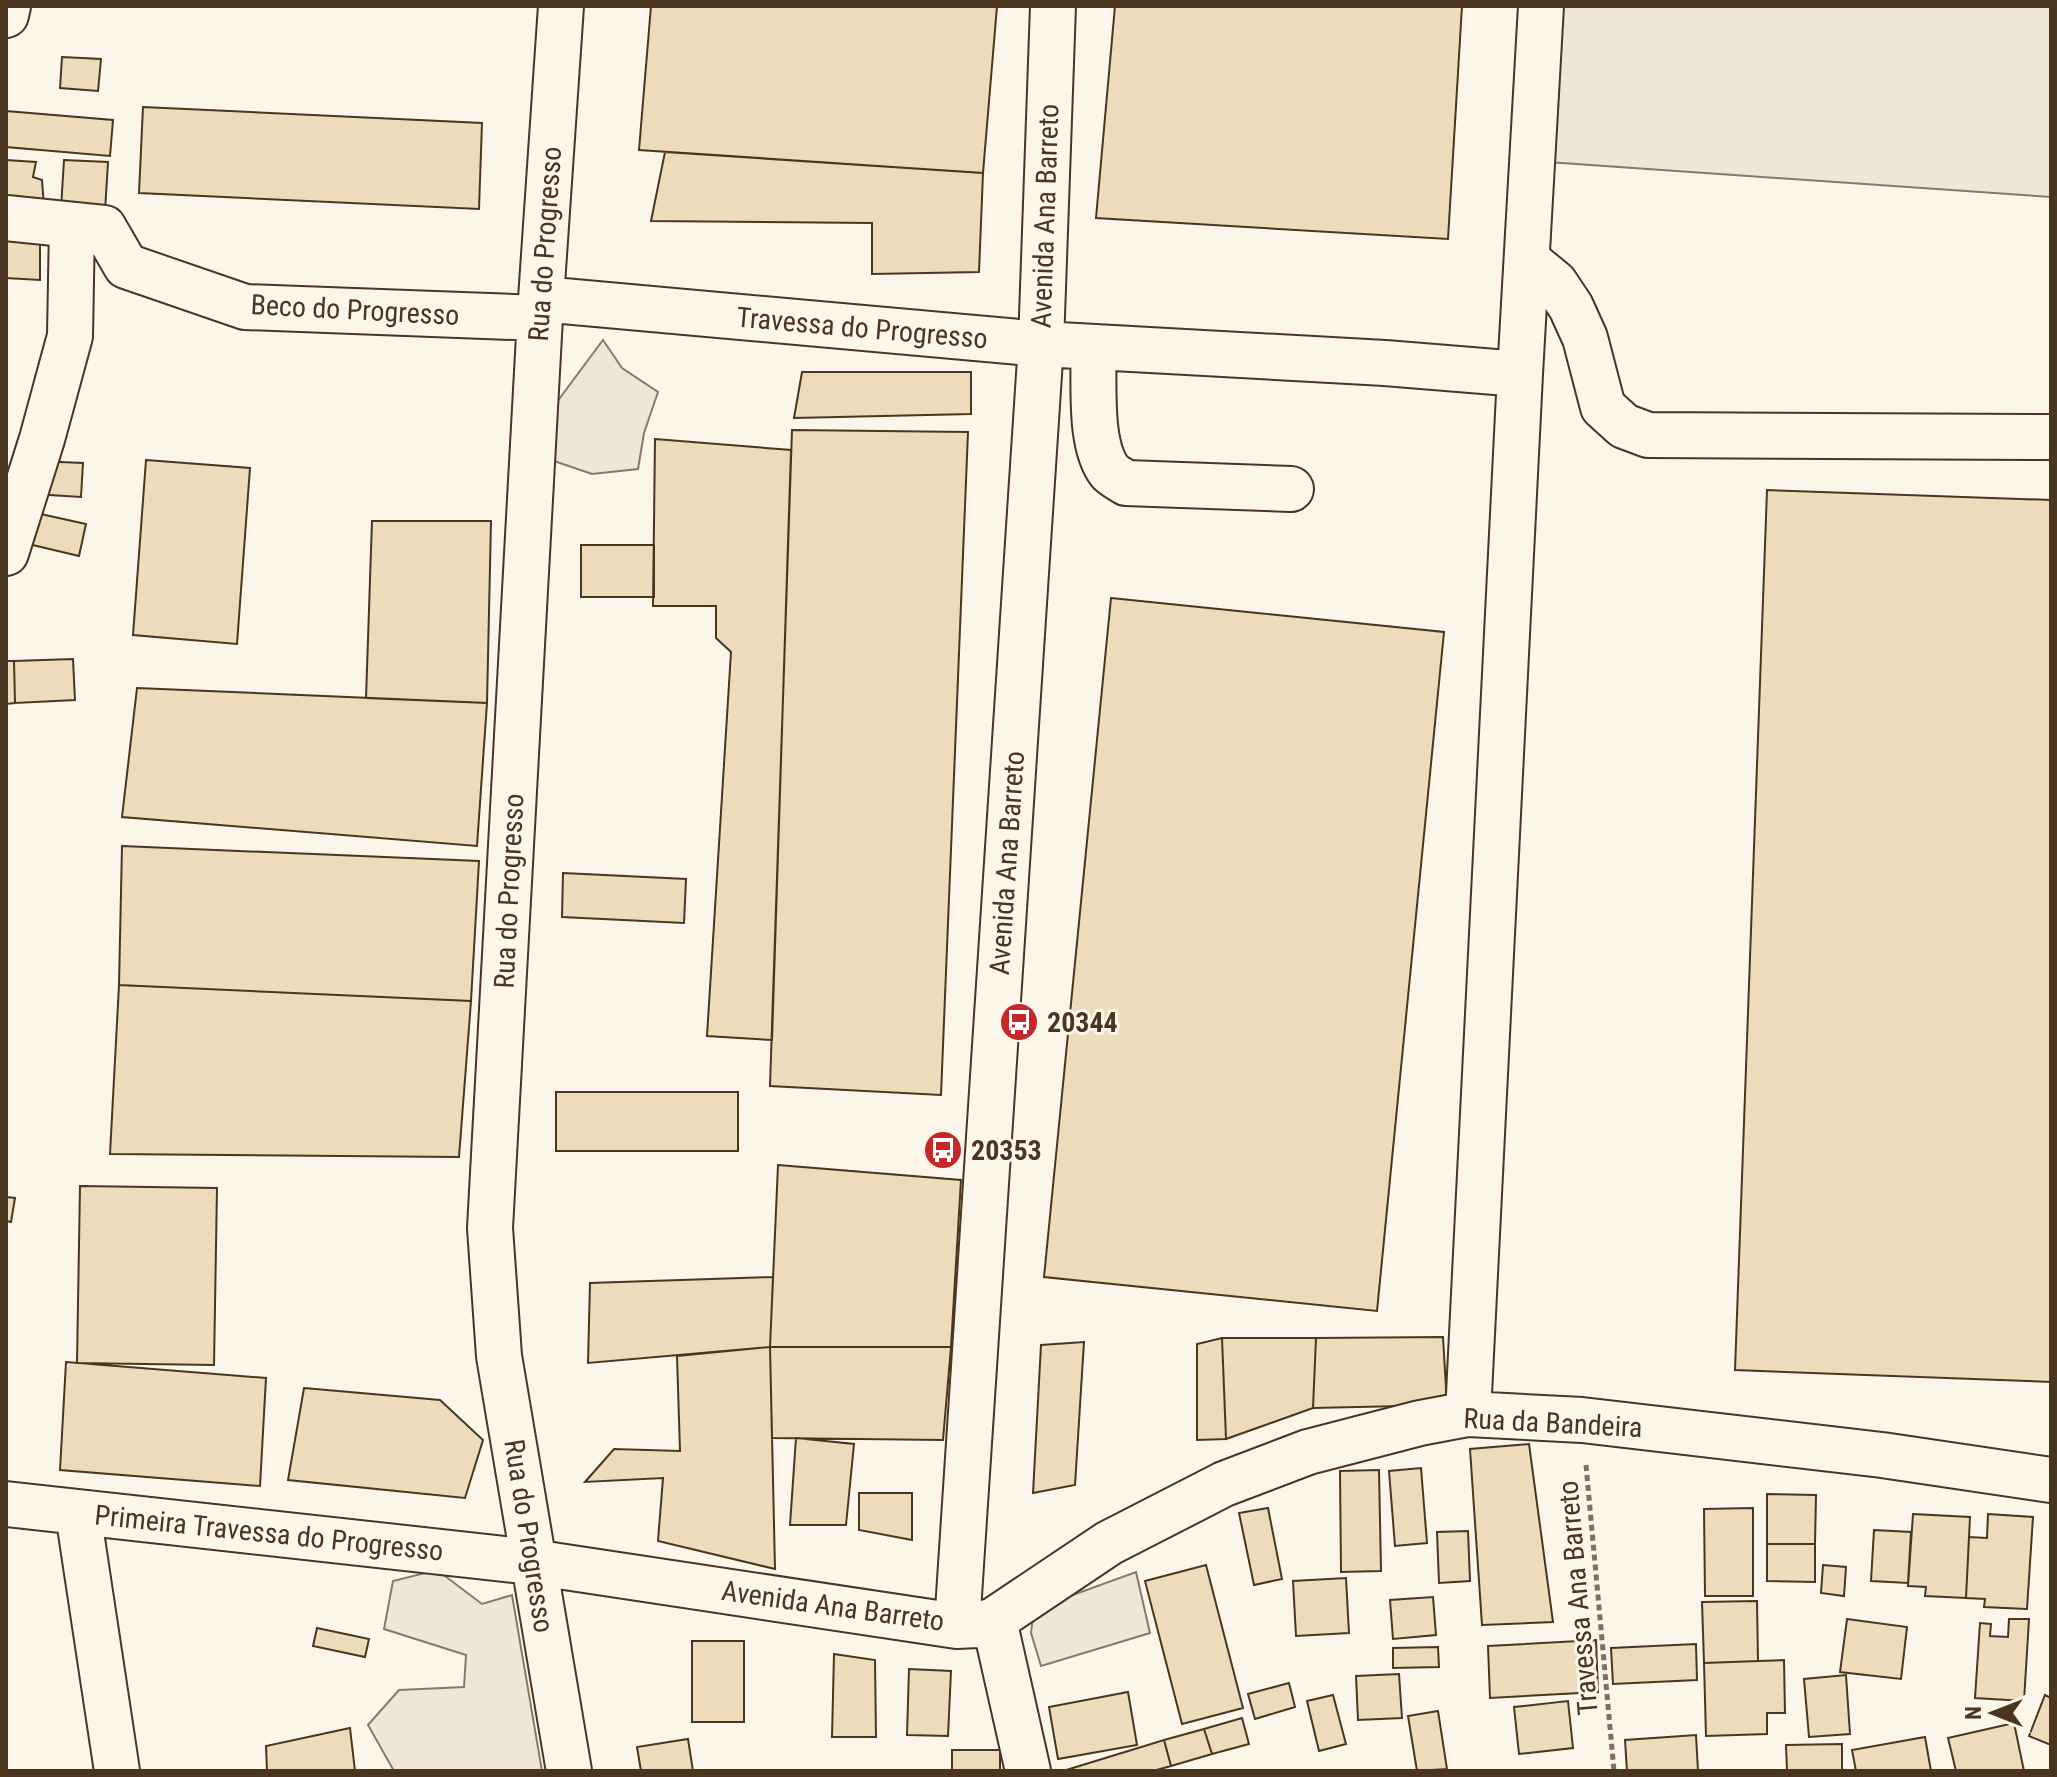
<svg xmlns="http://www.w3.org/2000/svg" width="2057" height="1777" font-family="'Roboto Condensed',sans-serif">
  <rect width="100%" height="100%" fill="#fbf6e9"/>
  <path fill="#ede6d9" stroke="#887966" stroke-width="2" d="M1556,6H2051V197L1548,162Z
    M603,340L622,368L658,392L644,433L638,469L592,474L551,460V410Z
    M437,1570L482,1604L512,1595L542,1771H394L368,1725L399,1690L464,1687L466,1655L384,1629L393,1581Z
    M1136,1572L1150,1633L1041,1666L1031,1633L1034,1609Z"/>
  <path fill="#ecdcbc" stroke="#4a3520" stroke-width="2" d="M651,6H997L983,173L639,150Z
    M1115,6H1462L1448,239L1096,218Z
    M62,57L101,59L98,91L60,88Z
    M143,107L482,123L479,209L139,193Z
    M6,111L113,120L110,156L6,147Z
    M665,152L983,173L979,272L872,274V223L651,221Z
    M6,160L36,162L33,177L42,180L44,207H6Z
    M64,160L108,162L105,211L61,208Z
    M6,239L40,243V280L6,278Z
    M802,372H971V414L794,418Z
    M792,430L968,432L941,1095L770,1086Z
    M655,439L791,450L772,1040L707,1036L731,652L716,638V606H653Z
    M146,460L250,468L237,644L133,635Z
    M36,461L83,463L81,497L34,494Z
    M1767,490L2051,500V1382L1735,1370Z
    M27,511L86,524L79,556L20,542Z
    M372,521H491L487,703L366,698Z
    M581,545H654V597H581Z
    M1111,598L1444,632L1377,1311L1044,1277Z
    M73,659L75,700L15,703L14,661Z
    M6,661H14L15,703L6,704Z
    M137,688L487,703L477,846L122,817Z
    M122,846L479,861L471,1001L119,985Z
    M563,873L686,879L684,923L562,917Z
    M119,985L471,1001L459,1157L110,1154Z
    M556,1092H738V1151H556Z
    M778,1165L961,1180L951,1347H770Z
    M80,1186L217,1188L214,1365L77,1363Z
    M6,1197L15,1198L11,1222L6,1221Z
    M773,1277L770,1347L588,1363L590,1283Z
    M1443,1337L1447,1405L1313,1408L1316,1338Z
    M1222,1338H1316L1313,1408L1226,1439Z
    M1222,1338L1226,1439L1197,1440V1344Z
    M1084,1342L1075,1485L1033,1493L1041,1345Z
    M770,1347L775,1569L658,1541L663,1478L585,1482L614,1449L680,1451L677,1356Z
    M770,1347H951L943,1440L772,1438Z
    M66,1362L266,1378L260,1486L60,1470Z
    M304,1388L440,1400L483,1440L465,1498L288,1480Z
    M796,1438L854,1444L846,1525H790Z
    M1529,1444L1553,1622L1482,1625L1470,1449Z
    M1421,1468L1427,1543L1395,1546L1389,1471Z
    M1379,1470L1381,1571L1341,1572L1340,1471Z
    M859,1493H912V1540L859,1530Z
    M1767,1494L1816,1495L1815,1544H1767Z
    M1268,1508L1282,1579L1254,1585L1239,1513Z
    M1753,1508V1596H1705L1704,1509Z
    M1913,1514L1970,1517L1966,1598L1925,1596L1926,1587L1908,1586Z
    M1988,1514L2033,1517L2027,1609L1984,1607L1985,1599L1966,1598L1969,1537L1987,1538Z
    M1874,1530L1911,1532L1908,1583L1871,1581Z
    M1468,1531L1470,1581L1439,1583L1437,1532Z
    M1767,1544H1815V1582L1767,1581Z
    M1206,1565L1243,1708L1182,1724L1145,1581Z
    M1823,1565L1846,1567L1844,1596L1821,1593Z
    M1346,1578L1349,1633L1296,1636L1293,1581Z
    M1433,1597L1436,1635L1393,1639L1390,1600Z
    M1757,1601L1758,1661L1704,1663L1702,1602Z
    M1847,1619L1907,1627L1901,1679L1840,1672Z
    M2009,1619H2029L2024,1701L1975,1698L1980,1623L1991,1624L1990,1636L2008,1637Z
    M317,1628L369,1639L365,1657L313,1646Z
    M1596,1640L1598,1692L1490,1698L1488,1646Z
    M692,1641H744V1722H692Z
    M1696,1644L1697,1680L1613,1684L1611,1648Z
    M1438,1647L1439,1667L1393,1668V1648Z
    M834,1654L875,1660L876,1737H832Z
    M1784,1660L1785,1713H1767V1734L1706,1736L1704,1663Z
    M909,1669L951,1671L948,1736L907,1735Z
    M1399,1674L1402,1718L1358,1720L1356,1676Z
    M1846,1675L1850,1734L1809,1737L1804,1679Z
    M1289,1683L1295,1707L1255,1719L1248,1694Z
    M1128,1692L1137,1745L1058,1759L1049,1707Z
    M1333,1695L1346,1744L1319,1751L1307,1701Z
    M2045,1695L2051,1698V1745L2029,1736Z
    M1568,1701L1573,1748L1519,1754L1514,1707Z
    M1438,1711L1447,1769L1417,1771L1408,1716Z
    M1242,1718L1249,1744L1212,1754L1204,1729Z
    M2014,1723L2024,1771H1956L1948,1738Z
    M350,1728L355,1771H267L266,1746Z
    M1204,1729L1212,1754L1171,1766L1164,1740Z
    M1696,1735L1698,1771H1627L1625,1740Z
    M1925,1737L1931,1771H1856L1852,1750Z
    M688,1739L693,1771H641L637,1747Z
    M1164,1740L1171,1766L1153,1771H1063Z
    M1842,1744V1771H1787L1786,1745Z
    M952,1750H1000V1771H952Z"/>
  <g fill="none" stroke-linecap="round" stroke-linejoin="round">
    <defs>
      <path id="minor" d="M561,6L541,299L490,1228L499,1356L569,1771
        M6,15L8,6
        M6,218L104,228L126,266L245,307L540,318
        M1527,260L1555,283L1571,307L1585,338L1603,407L1624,426L1648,435L2051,437
        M541,299L1041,344L1385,363L1520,374
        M1093,347C1095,381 1088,444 1110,472C1114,476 1120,479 1126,483L1291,489
        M6,553L42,439L70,336L72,225
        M1468,1414L1520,374L1541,6
        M6,1504L532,1562L957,1626L977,1625L994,1620L1109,1543L1224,1484L1308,1452L1420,1423L1468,1414L1582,1420L1882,1455L2051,1480
        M78,1513L117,1771
        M994,1620L1028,1771
        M957,1626L1041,344L1053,6"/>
    </defs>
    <use href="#minor" stroke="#4a3520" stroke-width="48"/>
    <path stroke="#7f6f5c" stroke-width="5" stroke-dasharray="6 4" stroke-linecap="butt" d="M1586,1465L1614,1771"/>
    <use href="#minor" stroke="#fbf6e9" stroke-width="44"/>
  </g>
  <defs>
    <symbol id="bus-disc" viewBox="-11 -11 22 22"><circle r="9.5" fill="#c62828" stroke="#fbf6e9"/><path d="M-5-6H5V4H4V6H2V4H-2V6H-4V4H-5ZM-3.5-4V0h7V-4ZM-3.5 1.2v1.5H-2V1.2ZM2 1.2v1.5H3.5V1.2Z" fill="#fff"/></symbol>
  </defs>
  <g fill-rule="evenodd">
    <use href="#bus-disc" x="997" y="1000" width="44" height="44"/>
    <use href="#bus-disc" x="921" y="1128" width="44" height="44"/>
  </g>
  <g text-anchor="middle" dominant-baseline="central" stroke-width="6" stroke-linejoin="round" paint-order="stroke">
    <g font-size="28" fill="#4a3520" stroke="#fbf6e9">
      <text transform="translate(1045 216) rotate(-88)">Avenida Ana Barreto</text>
      <text transform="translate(545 244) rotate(-86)">Rua do Progresso</text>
      <text transform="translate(355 310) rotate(3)">Beco do Progresso</text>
      <text transform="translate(862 328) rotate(5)">Travessa do Progresso</text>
      <text transform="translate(1007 863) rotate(-86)">Avenida Ana Barreto</text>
      <text transform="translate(509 891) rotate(-87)">Rua do Progresso</text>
      <text transform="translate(1553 1423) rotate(3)">Rua da Bandeira</text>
      <text transform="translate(269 1533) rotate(6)">Primeira Travessa do Progresso</text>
      <text transform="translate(529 1536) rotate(81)">Rua do Progresso</text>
      <text transform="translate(1578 1598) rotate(-95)">Travessa Ana Barreto</text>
      <text transform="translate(833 1606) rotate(8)">Avenida Ana Barreto</text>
    </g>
    <g font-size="28" font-weight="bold" fill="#4a3520" stroke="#fbf6e9" text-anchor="start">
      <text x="1047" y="1022">20344</text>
      <text x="971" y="1150">20353</text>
    </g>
  </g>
  <rect width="2057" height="1777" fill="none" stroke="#4a3520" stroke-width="16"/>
  <g transform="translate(1993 1713) rotate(270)" stroke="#fbf6e9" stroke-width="6" paint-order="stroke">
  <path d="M0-6L14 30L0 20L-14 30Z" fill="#4a3520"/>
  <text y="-12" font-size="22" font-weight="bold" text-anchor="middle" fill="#4a3520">N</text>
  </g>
</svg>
